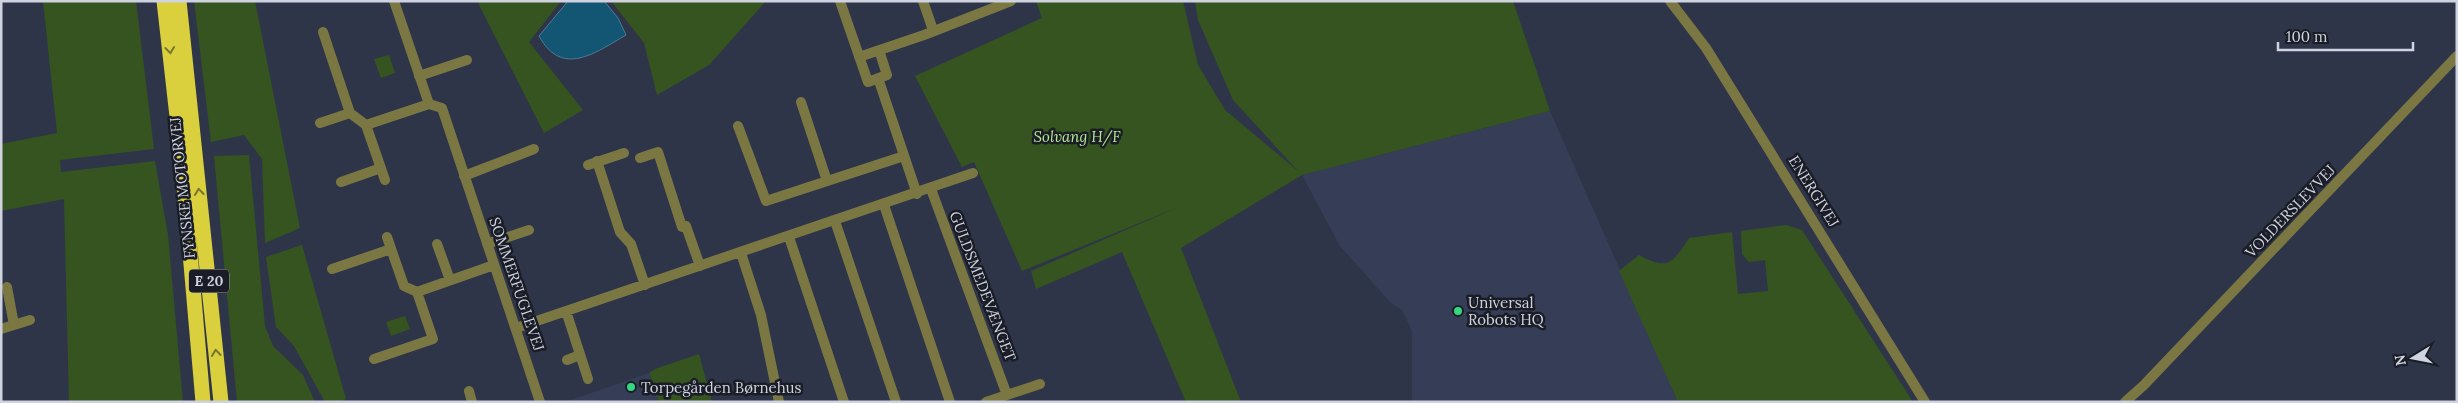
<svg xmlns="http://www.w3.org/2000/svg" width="2458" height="403" font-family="Lora,serif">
  <rect width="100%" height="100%" fill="#2f3548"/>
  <path fill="#363e57" d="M1550,111L1678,402H1412V331L1402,310L1391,303L1340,246L1302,175Z
    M649,373L659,402H565Z"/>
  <path fill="#36541f" d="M43,1H136L154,149L60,160L61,172L155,161L168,235L183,402H69L64,199L1,211V144L57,133Z
    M194,1H255L300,228L265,243L262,159L244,135L211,142Z
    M477,1H561L529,42L583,110L544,133Z
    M611,1H766L709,65L657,95L644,43Z
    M1036,1H1183L1198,65L1225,110L1298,171L1233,100L1198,20L1195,1H1513L1550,111L1302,175L1181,248L1241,402H1186L1122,252L1036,289L1031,271L1181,206L1022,271L974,162L962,167L915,76L1042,18Z
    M389,55L395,73L381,78L374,59Z
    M249,155L265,326L273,346L303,375L315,402H237L214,156Z
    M1786,225L1802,230L1913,402H1678L1619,271L1639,255C1667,270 1672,265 1689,238L1732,232L1738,294L1768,291L1765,260L1749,262L1742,254L1741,231Z
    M302,245L346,399L340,402H325L294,346L276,327L266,257Z
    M405,316L410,329L391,336L386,322Z
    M699,354L712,402H659L649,373L655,369Z"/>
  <path fill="#135674" stroke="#4b7c94" d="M568,1H604L618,18L626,35C595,53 562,78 539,36Z"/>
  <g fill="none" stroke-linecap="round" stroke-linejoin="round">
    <path stroke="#7a7743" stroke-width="10" d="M394,1L429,104L442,108L540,402
      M840,1L868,82L887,75L879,50
      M923,1L933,30
      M1670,1L1706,48L1925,402
      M323,32L350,113L366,125L385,180
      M859,57L924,35L1011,1
      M419,76L467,60
      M878,78L917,194
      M801,102L827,181
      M320,123L350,113
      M366,125L429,104
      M738,126L766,201L904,156
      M640,158L658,152L682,227L686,226L700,266
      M597,161L620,232L631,244L645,285
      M588,165L624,153
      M464,176L534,149
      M341,182L381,168
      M931,189L1007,395
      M884,205L950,402
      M835,221L896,402
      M789,237L844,402
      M437,244L450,280
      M487,244L529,230
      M741,253L761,315L779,402
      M332,269L391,249
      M7,287L14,325
      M417,292L494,265
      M566,311L588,379
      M516,328L973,173
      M1,329L30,320
      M374,359L433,339L417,292L404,286L387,237
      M567,360L580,355
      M469,391L472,402
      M986,402L1040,384
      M2125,402L2144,385L2457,56"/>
    <path stroke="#dacf3c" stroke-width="15" d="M164,1L182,161L203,402
      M179,1L221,402"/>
  </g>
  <defs><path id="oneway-chevron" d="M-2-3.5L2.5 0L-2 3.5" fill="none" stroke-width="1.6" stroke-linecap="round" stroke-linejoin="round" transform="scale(1.25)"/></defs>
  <g stroke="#7a7631">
    <use href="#oneway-chevron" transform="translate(170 50) rotate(84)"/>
    <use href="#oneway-chevron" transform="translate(199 192) rotate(-96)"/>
    <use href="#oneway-chevron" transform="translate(216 353) rotate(-96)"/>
  </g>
  <g fill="#35d881" stroke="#1a1d26" stroke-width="2">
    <circle cx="1458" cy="311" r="5"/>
    <circle cx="631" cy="387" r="5"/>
  </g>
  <g text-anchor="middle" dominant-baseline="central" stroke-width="5" stroke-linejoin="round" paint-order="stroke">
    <rect fill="#1a1d26" stroke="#999ca8" stroke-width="1" x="189" y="269.5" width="40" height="23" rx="4"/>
    <g font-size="14" font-weight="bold" fill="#cfd3e0">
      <text x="209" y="281">E 20</text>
    </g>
    <g font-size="15" font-style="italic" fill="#b4ea90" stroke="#1a1d26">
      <text x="1077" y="136">Solvang H/F</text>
    </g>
    <g font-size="15" fill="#cfd3e0" stroke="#1a1d26">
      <text transform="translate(182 188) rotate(-96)">FYNSKE MOTORVEJ</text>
      <text transform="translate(1814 191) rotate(58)">ENERGIVEJ</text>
      <text transform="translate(2290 211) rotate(-46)">VOLDERSLEVVEJ</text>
      <text transform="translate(517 284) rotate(71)">SOMMERFUGLEVEJ</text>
      <text transform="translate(983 286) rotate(69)">GULDSMEDEVÆNGET</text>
    </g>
    <g font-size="15" fill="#cfd3e0" stroke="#1a1d26" text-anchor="start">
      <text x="1468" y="302">Universal<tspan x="1468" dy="17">Robots HQ</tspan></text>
      <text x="641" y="387">Torpegården Børnehus</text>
    </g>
  </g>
  <rect width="2458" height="403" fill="none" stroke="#cfd3e0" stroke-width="5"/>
  <g transform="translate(2413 358) rotate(260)" stroke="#1a1d26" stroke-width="4" paint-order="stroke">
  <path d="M0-4L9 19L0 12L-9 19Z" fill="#cfd3e0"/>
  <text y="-8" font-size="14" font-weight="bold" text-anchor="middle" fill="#cfd3e0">N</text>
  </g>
  <path d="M2278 42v8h135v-8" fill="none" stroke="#cfd3e0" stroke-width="2.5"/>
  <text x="2286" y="42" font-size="15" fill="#cfd3e0" stroke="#1a1d26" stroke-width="4" paint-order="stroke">100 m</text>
</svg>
